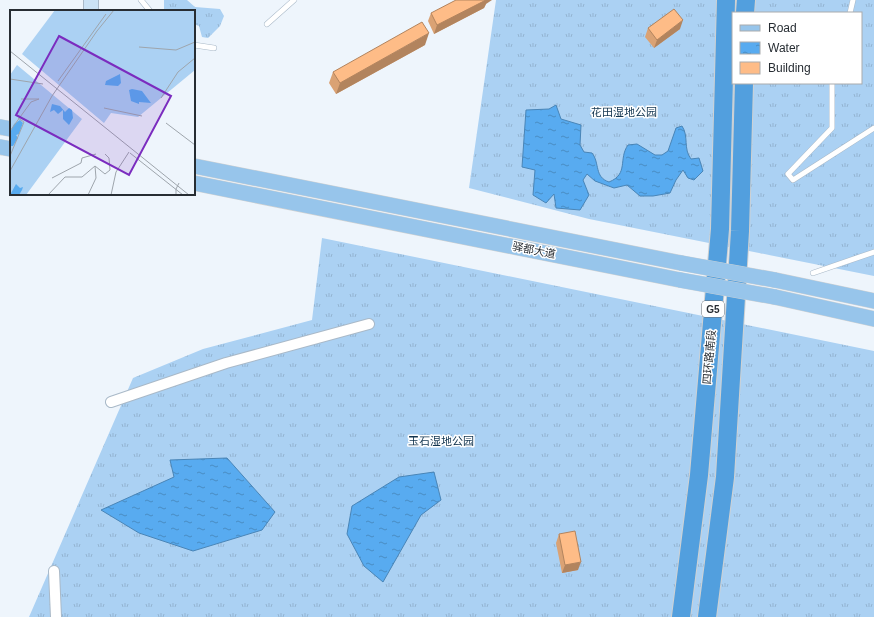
<svg xmlns="http://www.w3.org/2000/svg" width="874" height="617" font-family="Arial,'Noto Sans SC',sans-serif">
  <defs>
    <pattern id="grass-tufts" width="24" height="20" patternUnits="userSpaceOnUse"><rect width="24" height="20" fill="#abd1f3"/><path d="M3 7l-1-3M5 7V3M7 7l1-3M15 17l-1-3M17 17v-4M19 17l1-3" fill="none" stroke="#93b4d1"/></pattern>
    <pattern id="water-ripples" width="26" height="14" patternUnits="userSpaceOnUse"><rect width="26" height="14" fill="#58abf0"/><path d="M2 4q2-2 4 0t4 0M15 11q2-2 4 0t4 0" fill="none" stroke="#498cc3"/></pattern>
  </defs>
  <rect width="100%" height="100%" fill="#eef5fc"/>
  <path fill="url(#grass-tufts)" fill-rule="evenodd" d="M164,0H187L195,7L220,9L224,16L220,26L208,38L202,37L199,26L194,24V11H164Z
    M496,0H874V276L589,219L469,188ZM733,13H861V83H733Z
    M322,238L874,351V617H29L133,378L203,349L312,320Z"/>
  <path fill="url(#water-ripples)" stroke="#4985b7" d="M556,105L561,119L581,125L580,145L584,152L592,153C600,163 594,177 609,182C629,174 618,159 628,145L637,144L655,155H662L668,151L676,128L682,126C689,136 683,149 691,159L699,158L703,171L694,180L688,178L683,170L676,180L670,193L653,196H640L627,185L614,188L595,181L587,174L583,180L589,195L580,210L556,208L554,194L546,203L533,195L535,170L522,167L526,110L549,109Z
    M227,458L275,512L262,530L193,551L139,533L101,510L174,477L170,460Z
    M434,472L441,500L421,515L383,582L364,566L347,534L352,506L399,477Z"/>
  <g fill="none" stroke-linecap="round" stroke-linejoin="round">
    <defs>
      <path id="lane" d="M141,0L150,11
        M850,13L853,0
        M267,24L294,0
        M194,45L214,48
        M832,83V128L788,174L793,180L874,128
        M813,273L874,252"/>
      <path id="street" d="M111,402L226,363L369,324
        M54,571L56,617"/>
      <path id="secondary" d="M91,0V11"/>
      <path id="primary" d="M0,127L11,129
        M0,147L11,149
        M194,166L681,263
        M194,183L680,280
        M775,280L874,301
        M775,297L874,319"/>
      <path id="highway" d="M745,13L746,0
        M681,617L699,475L720,229L726,0
        M707,617L725,477L740,231L744,83"/>
    </defs>
    <use href="#lane" stroke="#a9b9c8" stroke-width="6"/>
    <use href="#street" stroke="#a9b9c8" stroke-width="12"/>
    <use href="#secondary" stroke="#a9b9c8" stroke-width="16"/>
    <use href="#primary" stroke="#cfd1d2" stroke-width="16"/>
    <use href="#highway" stroke="#cfd1d2" stroke-width="20"/>
    <use href="#lane" stroke="#fff" stroke-width="5"/>
    <use href="#street" stroke="#fff" stroke-width="10"/>
    <use href="#secondary" stroke="#cbe2f5" stroke-width="14"/>
    <use href="#primary" stroke="#97c5eb" stroke-width="15"/>
    <use href="#highway" stroke="#529fde" stroke-width="18"/>
    <defs>
      <path id="primary-bridge" d="M681,263L775,280
        M680,280L775,297"/>
    </defs>
    <use href="#primary-bridge" stroke="#cfd1d2" stroke-width="16" stroke-linecap="butt"/>
    <use href="#primary-bridge" stroke="#97c5eb" stroke-width="15"/>
  </g>
  <path fill="#daa274" d="M486,4L484,8L434,34L428,21L431,13Z
    M648,28L680,29L654,48L645,37Z
    M425,45L336,94L329,83L333,72Z
    M559,534L578,570L562,573L556,543Z"/>
  <path fill="#b2845e" d="M484,0H492L486,4L484,8L434,34L437,25Z
    M683,20L680,29L654,48L657,40Z
    M429,33L425,45L336,94L340,83Z
    M581,562L578,570L562,573L565,565Z"/>
  <path fill="#febc87" stroke="#b2845e" d="M456,0H486L437,25L431,13Z
    M674,9L683,20L657,40L648,28Z
    M422,22L429,33L340,83L333,72Z
    M575,531L581,562L565,565L559,534Z"/>
  <g text-anchor="middle" dominant-baseline="central" stroke-width="3" stroke-linejoin="round" paint-order="stroke">
    <rect fill="#fff" stroke="#686c70" stroke-width="1" x="702" y="301" width="22" height="16" rx="3"/>
    <g font-size="10" font-weight="bold" fill="#272d33">
      <text x="713" y="309">G5</text>
    </g>
    <g font-size="11" fill="#11344f" stroke="#fff">
      <text x="624" y="112">花田湿地公园</text>
      <text x="441" y="441">玉石湿地公园</text>
    </g>
    <g font-size="11" fill="#272d33" stroke="#fff">
      <text transform="translate(534 250) rotate(11)">驿都大道</text>
      <text transform="translate(709 357) rotate(-85)">四环路南段</text>
    </g>
  </g>
  <g transform="translate(10 10)">
    <rect width="185" height="185" fill="#eef5fc"/>
    <path d="M45,0H185V60L128,107L101,103L94,113L12,44ZM7,55L72,109L16,185H0V65Z" fill="#abd1f3"/>
    <path d="M110,64L111,73L108,76L95,75L96,71ZM122,79L132,81L141,93L129,92V94L121,91L119,80ZM42,94L50,96L55,102L59,98L62,100L63,108L59,115L53,109V100L48,104L44,100L40,102ZM10,110L13,113L9,124L6,125L8,128L3,136H0V123L4,114ZM6,174L10,178L13,177L12,180L9,185H0Z" fill="#58abf0"/>
    <path fill="none" stroke="#9ea5ac" stroke-width="1" d="M129,37L166,40L185,32M0,41L179,185M0,69L33,74M48,71L96,4M151,88L168,62L185,48M94,98L132,106M156,113L185,135M0,121L21,92L29,89H11M120,143L173,185M0,146L14,112L8,108M0,161L42,86L87,21L104,0M42,168L71,153L72,148L86,144M38,185L55,167H72L85,156M78,185L86,168L85,156L95,164L100,160L99,148L95,144M101,185L106,162L119,142M166,185V179L169,173"/>
    <path fill="#7b2cbf" fill-opacity="0.15" stroke="#7b2cbf" stroke-width="2" d="M49,26L161,86L119,165L6,105Z"/>
    <rect width="185" height="185" fill="none" stroke="#272d33" stroke-width="2"/>
  </g>
  <rect x="732" y="12" width="130" height="72" fill="#ffffff" stroke="#a9abad"/>
  <rect x="740" y="25" width="20" height="6" fill="#97c5eb" stroke="#a9abad"/>
  <text x="768" y="32" font-size="12" fill="#272d33">Road</text>
  <rect x="740" y="42" width="20" height="12" fill="url(#water-ripples)" stroke="#a9abad"/>
  <text x="768" y="52" font-size="12" fill="#272d33">Water</text>
  <rect x="740" y="62" width="20" height="12" fill="#febc87" stroke="#a9abad"/>
  <text x="768" y="72" font-size="12" fill="#272d33">Building</text>
</svg>
